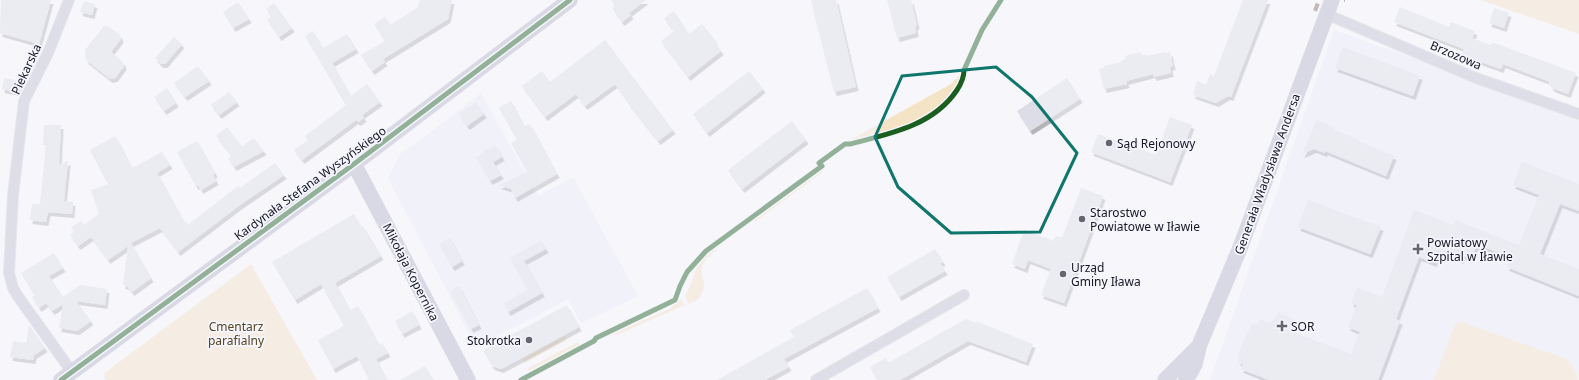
<svg xmlns="http://www.w3.org/2000/svg" width="1579" height="380" font-family="'Noto Sans',sans-serif">
  <defs>
    <filter id="shadow"><feDropShadow dx="2.5" dy="4" stdDeviation="0" flood-color="#0004"/></filter>
  </defs>
  <rect width="100%" height="100%" fill="#f6f6fb"/>
  <path fill="#e9eaf6" d="M1334,30L1579,118V380H1210Z
    M481,93L538,196L573,177L638,296L581,323L568,299L476,347L388,178L400,154L427,135Z"/>
  <path fill="#f4e3c5" d="M1480,0H1579V34Z
    M962,73C957,97 930,118 908,126C889,132 870,136 851,142L850,140L951,84Z
    M822,170L823,172L755,222L754,220Z
    M716,248L717,250C713,253 708,256 705,261C694,276 715,283 695,302L694,301L688,304L685,295C691,287 692,278 696,269C700,260 708,254 716,248Z
    M251,264L317,380H106L103,374Z
    M681,299L685,305L617,335L612,334L671,308L677,301Z
    M1461,322L1567,359C1572,365 1578,372 1577,380H1434L1455,324Z
    M565,336L567,340L525,363L523,359Z
    M578,342L580,346L530,373L528,368Z"/>
  <path fill="#dddde7" filter="url(#shadow)" d="M1,0H51L39,44L0,33Z
    M420,0H452L448,19L383,59L385,62L372,71L361,55L385,41L374,24L385,17L390,25L417,8Z
    M611,0H646L629,13L631,15L622,22L612,8L615,6Z
    M811,0H836L856,87L834,92L815,18Z
    M887,0H911L917,25L915,26L916,33L897,38Z
    M1243,0H1268L1231,97L1228,96L1216,103L1193,95L1197,81L1206,85L1210,74L1214,76Z
    M84,1L95,4L92,15L80,12Z
    M238,2L249,19L233,28L223,12Z
    M274,3L292,28L279,37L267,20L272,17L266,9Z
    M1400,7L1449,27L1451,22L1475,31L1472,38L1491,45L1492,42L1576,73L1568,94L1552,88L1548,81L1503,64L1501,69L1484,63L1462,54L1464,49L1394,22Z
    M1494,8L1509,13L1504,28L1489,23Z
    M674,11L689,34L702,24L713,37L716,44L721,51L688,77L661,41L674,31L664,18Z
    M104,26H108L120,35L121,39L111,52L123,62L124,66L115,78L110,79L86,60L85,50Z
    M313,31L323,48L347,34L356,49L332,63L351,96L367,84L380,102L362,115L364,118L358,122L356,120L302,160L294,150L308,140L305,136L346,105L305,36Z
    M174,37L182,44L165,64H161L155,58Z
    M605,40L673,130L658,141L628,103V102L615,84L585,106L576,94L545,117L522,86L542,71L550,82Z
    M1343,47L1420,76L1413,96L1335,68Z
    M1141,52V55L1146,54V56L1165,52V54L1170,52L1173,66L1170,67L1171,73L1154,77L1153,74L1126,81L1127,84L1104,89L1099,69L1104,68V66L1122,62V60L1126,59L1125,56Z
    M198,66L209,81L185,97L174,83Z
    M749,71L763,89L707,133L693,114Z
    M4,78L19,81L17,92L2,89Z
    M1067,78L1080,99L1030,131L1017,111Z
    M167,88L176,103L164,111L154,97Z
    M229,92L237,102L219,115L211,105Z
    M511,101L524,126L530,124L557,174L515,198L511,189L499,185L527,172L511,143L517,140L499,108Z
    M476,102L484,114L467,126L459,114Z
    M1170,117L1192,125L1170,182L1091,152L1098,134L1156,155Z
    M1317,120L1335,128L1334,130L1359,140L1358,141L1394,156L1386,176L1325,151V153L1314,149L1302,154Z
    M792,121L806,140L742,189L728,170Z
    M44,125H61L59,165L68,161L64,201L73,202L72,214L48,212L46,222L30,220L32,204H40L46,145H43Z
    M227,127L242,146L254,138L264,151L234,167L228,158L232,156L216,136Z
    M115,136L132,168L162,152L170,165L157,173L184,222L186,221L188,225L238,186L240,188L275,163L284,175L240,205L178,252L160,228L131,243L151,278L132,292L127,286L123,285L128,246L108,260L91,237L78,246L70,235L74,232L71,227L81,221L84,225L99,214L91,190L108,184L90,150Z
    M197,141L215,173L213,175L216,181L201,190L198,185L196,186L177,152Z
    M496,146L502,157L493,162L501,175L490,181L476,157L484,153V149H489Z
    M1522,162L1579,184V211L1560,204L1540,254L1579,269V296L1507,267L1511,257L1484,247L1483,249L1476,246L1471,259L1463,256L1461,260L1438,251L1434,263L1419,257L1396,319L1400,321L1378,380H1269L1241,369L1243,364L1238,362L1240,355H1238L1247,332L1249,333L1252,323L1258,325L1260,319L1270,323L1279,313L1293,318V332L1351,354L1360,332L1348,327L1357,305L1351,303L1357,288L1382,297L1414,210L1453,225L1455,220L1519,245L1539,195L1513,185Z
    M1081,188L1103,196L1064,303L1041,295L1051,269L1028,260L1025,269L1012,264L1024,230L1054,241L1056,236L1062,238Z
    M1308,200L1381,227L1370,254L1298,227Z
    M354,214L361,227L363,226L381,256L335,283L350,310L358,306L379,345L382,343L388,353L376,359L387,380H369L357,356L333,369L318,340L344,326L321,284L295,300L272,262Z
    M450,238L462,261L452,267L439,244Z
    M541,241L546,249L524,261L542,293L508,312L504,303L528,290L510,258Z
    M935,249L943,262L940,263L945,271L899,297L887,277Z
    M54,253L63,268L49,276L63,297L80,285L107,289L105,305L76,301L91,321L77,331L59,328L63,304L52,311L46,303L39,308L32,297L35,296L21,273Z
    M459,286L479,325L471,329L450,291Z
    M867,288L878,308L784,359L789,367L765,380H717L794,337L790,330Z
    M567,305L579,327L501,369L492,366L483,350Z
    M412,311L419,325L402,334L395,321Z
    M966,319L976,323V321L1033,344L1026,362L968,341L900,380H877L870,367L886,358L888,363Z
    M29,325L45,348L34,355L33,360L10,357L13,341L26,343Z
    M425,366L433,380H400Z"/>
  <g fill="none" stroke-linecap="round" stroke-linejoin="round">
    <defs>
      <path id="street" d="M69,0L48,53L24,101L13,195L9,273L13,288L17,295L72,372
        M1326,14L1476,78L1579,114
        M816,380L964,295"/>
      <path id="secondary" d="M354,164L468,380
        M61,380L354,164L570,0
        M1165,380L1199,346
        M1186,380L1195,364L1199,346L1240,248L1332,0"/>
    </defs>
    <use href="#street" stroke="#d3d3d8" stroke-width="12"/>
    <use href="#secondary" stroke="#d3d3d8" stroke-width="16"/>
    <use href="#street" stroke="#bec0d1" stroke-width="10"/>
    <use href="#secondary" stroke="#b4b5c9" stroke-width="15"/>
    <path stroke="#8d6e63" stroke-width="4" stroke-dasharray="8 4" stroke-linecap="butt" d="M1344,0H1345
      M1315,11L1319,0"/>
    <defs>
      <path id="cycleway" d="M61,380L354,164L570,0
        M521,380L594,341L596,338L675,300L680,286L687,272L706,251L822,166L819,163L845,144H850C889,134 933,126 957,90C961,84 964,78 964,70L982,30L1001,0"/>
    </defs>
    <use href="#cycleway" stroke="#f4f5fd" stroke-width="8"/>
    <use href="#cycleway" stroke="#1b5e20" stroke-width="5"/>
  </g>
  <path d="M0 0H1579V380H0ZM996,67L1032,97L1077,153L1040,232L951,233L898,187L875,137L902,76Z" fill="#f6f6fb" fill-opacity=".55" fill-rule="evenodd"/>
  <path fill="none" stroke="#0f766e" stroke-width="3" stroke-linejoin="round" d="M996,67L1032,97L1077,153L1040,232L951,233L898,187L875,137L902,76Z"/>
  <g fill="#64656f" stroke="#f4f5fd" stroke-width="1.5">
    <circle cx="1109" cy="143" r="4"/>
    <circle cx="1082" cy="219" r="4"/>
    <path d="M1416 243h4v4h4v4h-4v4h-4v-4h-4v-4h4z"/>
    <circle cx="1063" cy="274" r="4"/>
    <path d="M1280 320h4v4h4v4h-4v4h-4v-4h-4v-4h4z"/>
    <circle cx="529" cy="340" r="4"/>
  </g>
  <g text-anchor="middle" dominant-baseline="central" stroke-width="3.5" stroke-linejoin="round" paint-order="stroke">
    <g font-size="12" fill="#161724" stroke="#f4f5fd">
      <text transform="translate(1456 55) rotate(23)">Brzozowa</text>
      <text transform="translate(26 69) rotate(-65)">Piekarska</text>
      <text transform="translate(1267 174) rotate(-70)">Generała Władysława Andersa</text>
      <text transform="translate(310 183) rotate(-36)">Kardynała Stefana Wyszyńskiego</text>
      <text transform="translate(411 272) rotate(63)">Mikołaja Kopernika</text>
    </g>
    <g font-size="12" fill="#161724" stroke="#f4f5fd" text-anchor="start">
      <text x="1117" y="143">Sąd Rejonowy</text>
      <text x="1090" y="212">Starostwo<tspan x="1090" dy="14">Powiatowe w Iławie</tspan></text>
      <text x="1427" y="242">Powiatowy<tspan x="1427" dy="14">Szpital w Iławie</tspan></text>
      <text x="1071" y="267">Urząd<tspan x="1071" dy="14">Gminy Iława</tspan></text>
      <text x="1291" y="326">SOR</text>
      <text x="521" y="340" text-anchor="end">Stokrotka</text>
    </g>
    <g font-size="12" fill="#57451e" stroke="#f4f5fd">
      <text x="236" y="326">Cmentarz<tspan x="236" dy="14">parafialny</tspan></text>
    </g>
  </g>
</svg>
